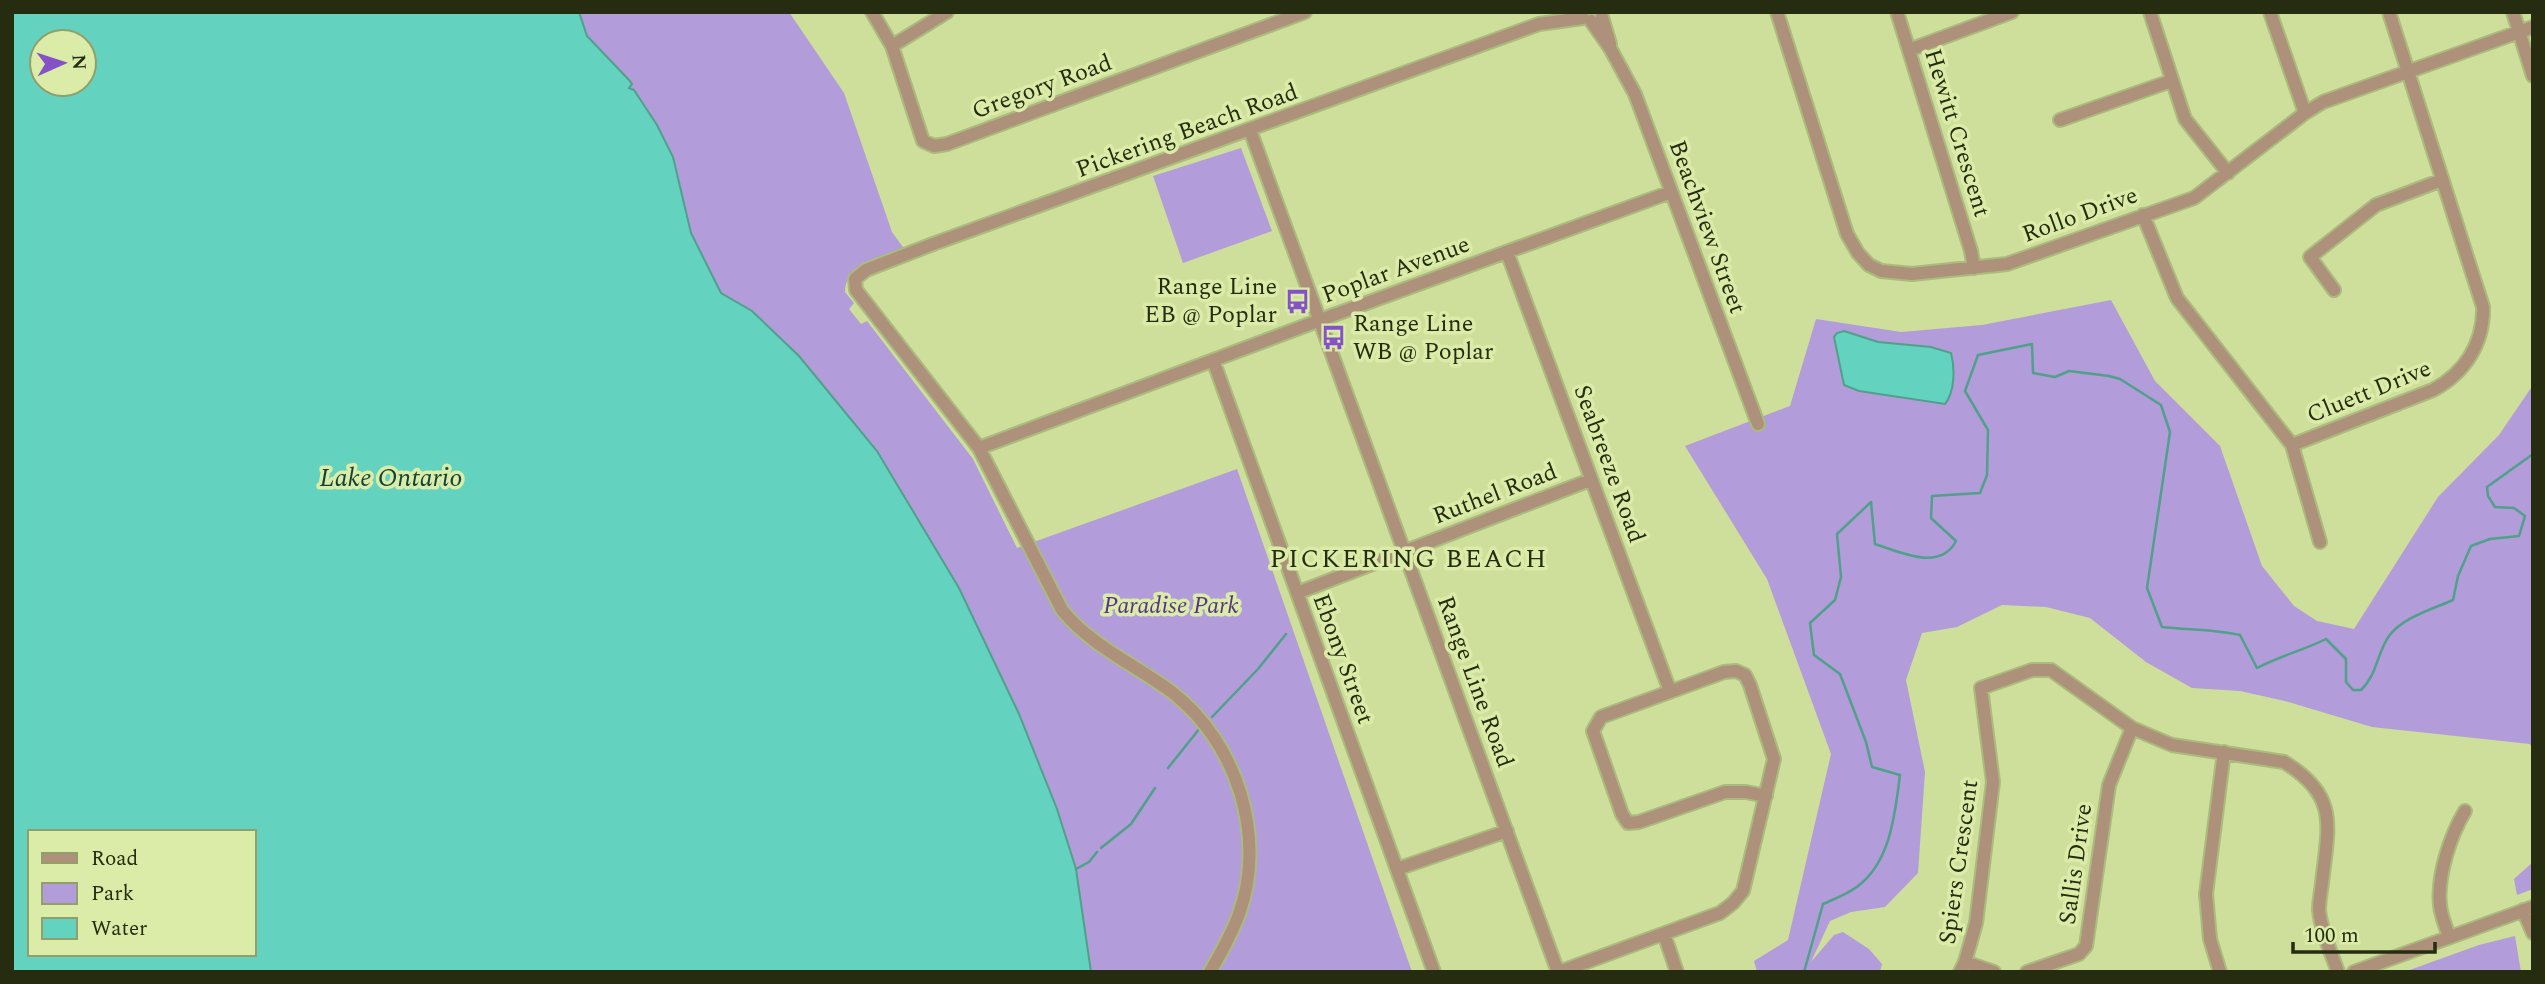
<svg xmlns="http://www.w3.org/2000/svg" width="2545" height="984" font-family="Spectral,serif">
  <rect width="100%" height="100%" fill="#cddf9a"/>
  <path fill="#b29cda" d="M564,12H789L844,93L892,232L905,250C883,258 845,263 845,292L854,303L849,309L861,324L867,321L973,459L1017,548L1237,469L1412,972H1091L1076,869L1057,809L1019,714L959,588L877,450L752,311L721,293L689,248L668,145L595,48Z
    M1241,148L1272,231L1183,263L1153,176Z
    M2111,300L2155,381L2220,446L2262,566L2294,606L2317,621L2354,629L2438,497L2499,435L2533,385V750L2530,744L2372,727L2285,701L2240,691L2192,688L2146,662L2090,618L2046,607L2002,605L1957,627L1922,633L1906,680L1925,772L1918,873L1885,907L1851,912L1830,921L1811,962L1834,935L1843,932L1869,949L1882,964L1880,972H1757L1754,961L1788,940L1831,754L1767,579L1685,446L1790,406L1816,319L1901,332L1982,325Z
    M2533,862V889L2517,895L2514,879Z
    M2515,936L2521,972H2404L2479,945Z"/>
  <path fill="#63d2bf" stroke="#50a08a" stroke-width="2" fill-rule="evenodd" d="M12,12H579L587,36L629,80L632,84L629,88L634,90L657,125L673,157L691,233L721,293L752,311L799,356L877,451L959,588L1019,714L1057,809L1076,869L1091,972H12ZM42,42H84V84H42ZM30,832H254V954H30Z
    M1844,331L1878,342L1931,347L1951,353C1955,368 1955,392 1945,404L1859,391L1844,385L1834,337L1837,333Z"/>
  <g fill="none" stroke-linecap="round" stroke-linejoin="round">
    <path stroke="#50a08a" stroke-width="2.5" d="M1212,717L1258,669L1286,634
      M1168,768L1200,728
      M1101,848L1131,824L1155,788
      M1076,869L1089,862L1097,852
      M1804,972L1823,904C1834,899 1848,894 1858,886C1891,861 1895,813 1900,775L1872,767L1866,742L1840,674L1814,655L1810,623L1835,600L1841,577L1837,534L1871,502L1875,544C1900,552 1940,572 1956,541L1931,518L1932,496L1980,493L1987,475L1988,430L1965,391L1978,355L2032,344L2033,373L2055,377L2069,371L2109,376L2120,379L2161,405L2170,432L2147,588L2162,627C2188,630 2214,629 2240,635L2257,668C2280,656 2304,650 2326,639L2346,659V682L2353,690H2361C2377,675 2377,653 2389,636C2403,617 2433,609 2453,600L2458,576L2471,546L2490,539L2519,536L2525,516L2514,508L2495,507L2488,496L2487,487L2533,454"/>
    <defs>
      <path id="minor" d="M872,12L892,46L923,141L934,146L947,144L1305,12
        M1777,12L1847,234L1858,253L1869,265L1881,271L1912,274L2007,264L2194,198L2305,113L2323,102L2533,27
        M1897,12L1971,251L1974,268
        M2150,12L2185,119L2228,173
        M2270,12L2305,113
        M2513,12L2533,76
        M1602,17L1610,44
        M1591,21L1610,48L1635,94L1758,424
        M892,46L947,12
        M1909,50L2012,12
        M2060,120L2171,81
        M1250,130L1558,972
        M2143,215L2177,298L2292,445L2320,542
        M1507,252L1670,691
        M2334,290L2310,257L2376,205L2442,180
        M1213,360L1434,972
        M2292,445L2433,390C2465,373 2484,343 2483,307L2389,12
        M979,448L1331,316L1671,192
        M1297,593L1590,480
        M1397,869L1507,831
        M2523,910L2533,933
        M1664,934L1677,972
        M2449,937C2446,927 2441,916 2440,905C2437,876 2450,836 2465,811
        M1965,962L1994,972
        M1210,972C1221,953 1232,934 1239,914C1267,837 1237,743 1173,693C1136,665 1092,647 1062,610L979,448L856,290L855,279L866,270L933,244L1539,24L1583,18
        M1559,972L1720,913L1733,903L1743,891L1774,759L1750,685L1745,675L1736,671L1724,672L1601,717L1593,731L1622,814L1628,823L1639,822L1725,792H1746L1766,796
        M1960,972L1965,962L1976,923L1993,782L1981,688L2032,670H2051L2132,728L2172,745L2284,762C2340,796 2328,827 2322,883C2321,892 2319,901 2319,910C2321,931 2331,952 2338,972
        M2027,972L2079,954L2086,946L2109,785L2132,728
        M2220,972L2210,939L2206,894L2224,752
        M2354,972L2533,907"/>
    </defs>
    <use href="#minor" stroke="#abbb7e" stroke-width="16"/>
    <use href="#minor" stroke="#ae917a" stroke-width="12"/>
  </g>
  <defs>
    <symbol id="bus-bare" viewBox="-9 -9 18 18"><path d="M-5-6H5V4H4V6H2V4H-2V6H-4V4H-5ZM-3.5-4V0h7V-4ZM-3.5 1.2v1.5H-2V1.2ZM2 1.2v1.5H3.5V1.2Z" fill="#8551c9" stroke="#daeca7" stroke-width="2.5" paint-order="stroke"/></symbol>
  </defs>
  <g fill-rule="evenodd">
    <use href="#bus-bare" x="1280" y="284" width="35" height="35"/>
    <use href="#bus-bare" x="1316" y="320" width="35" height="35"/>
  </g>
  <g text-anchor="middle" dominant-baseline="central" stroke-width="7" stroke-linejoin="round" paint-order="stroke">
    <g font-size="24" fill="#252c10" stroke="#daeca7">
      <text transform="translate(1042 87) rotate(-20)">Gregory Road</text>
      <text transform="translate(1187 131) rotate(-20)">Pickering Beach Road</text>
      <text transform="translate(1957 133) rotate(73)">Hewitt Crescent</text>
      <text transform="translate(2080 215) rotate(-20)">Rollo Drive</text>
      <text transform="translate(1707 227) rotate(70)">Beachview Street</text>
      <text transform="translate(1396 270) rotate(-20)">Poplar Avenue</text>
      <text transform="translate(2369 392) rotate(-22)">Cluett Drive</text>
      <text transform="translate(1609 464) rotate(70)">Seabreeze Road</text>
      <text transform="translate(1495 494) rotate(-21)">Ruthel Road</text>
      <text transform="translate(1343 659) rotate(70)">Ebony Street</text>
      <text transform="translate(1475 682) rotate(70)">Range Line Road</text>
      <text transform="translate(1959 862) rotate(-82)">Spiers Crescent</text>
      <text transform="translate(2076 864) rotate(-82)">Sallis Drive</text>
    </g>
    <g font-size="24" fill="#252c10" stroke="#daeca7" text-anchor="end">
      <text x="1277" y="287">Range Line<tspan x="1277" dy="28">EB @ Poplar</tspan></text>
      <text x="1353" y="324" text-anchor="start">Range Line<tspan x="1353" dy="28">WB @ Poplar</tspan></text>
    </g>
    <g font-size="24" font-style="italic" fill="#573387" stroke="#daeca7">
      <text x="1171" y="606">Paradise Park</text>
    </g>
    <g font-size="26" font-style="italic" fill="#11433b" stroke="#daeca7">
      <text x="391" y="478">Lake Ontario</text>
    </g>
    <g font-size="26" letter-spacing="2" fill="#252c10" stroke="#daeca7">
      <text x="1409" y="559">PICKERING BEACH</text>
    </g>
  </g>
  <rect width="2545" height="984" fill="none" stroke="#252c10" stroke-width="28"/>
  <rect x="28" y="830" width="228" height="126" fill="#daeca7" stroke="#929f6b" stroke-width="2"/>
  <rect x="42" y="853" width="35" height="10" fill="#ae917a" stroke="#929f6b" stroke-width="2"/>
  <text x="91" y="865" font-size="21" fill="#252c10">Road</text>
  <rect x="42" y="883" width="35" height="21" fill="#b29cda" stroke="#929f6b" stroke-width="2"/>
  <text x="91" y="900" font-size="21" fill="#252c10">Park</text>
  <rect x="42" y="918" width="35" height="21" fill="#63d2bf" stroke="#929f6b" stroke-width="2"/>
  <text x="91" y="935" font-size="21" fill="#252c10">Water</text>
  <g transform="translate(63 63) rotate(87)"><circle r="33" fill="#daeca7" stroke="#929f6b" stroke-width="2"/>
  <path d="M0-5L12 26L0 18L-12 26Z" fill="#8551c9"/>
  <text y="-10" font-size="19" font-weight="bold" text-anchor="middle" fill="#252c10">N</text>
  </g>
  <path d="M2293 942v10h142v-10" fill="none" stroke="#252c10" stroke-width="3.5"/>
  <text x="2304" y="942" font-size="21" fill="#252c10" stroke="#daeca7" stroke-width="5" paint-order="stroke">100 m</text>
</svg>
